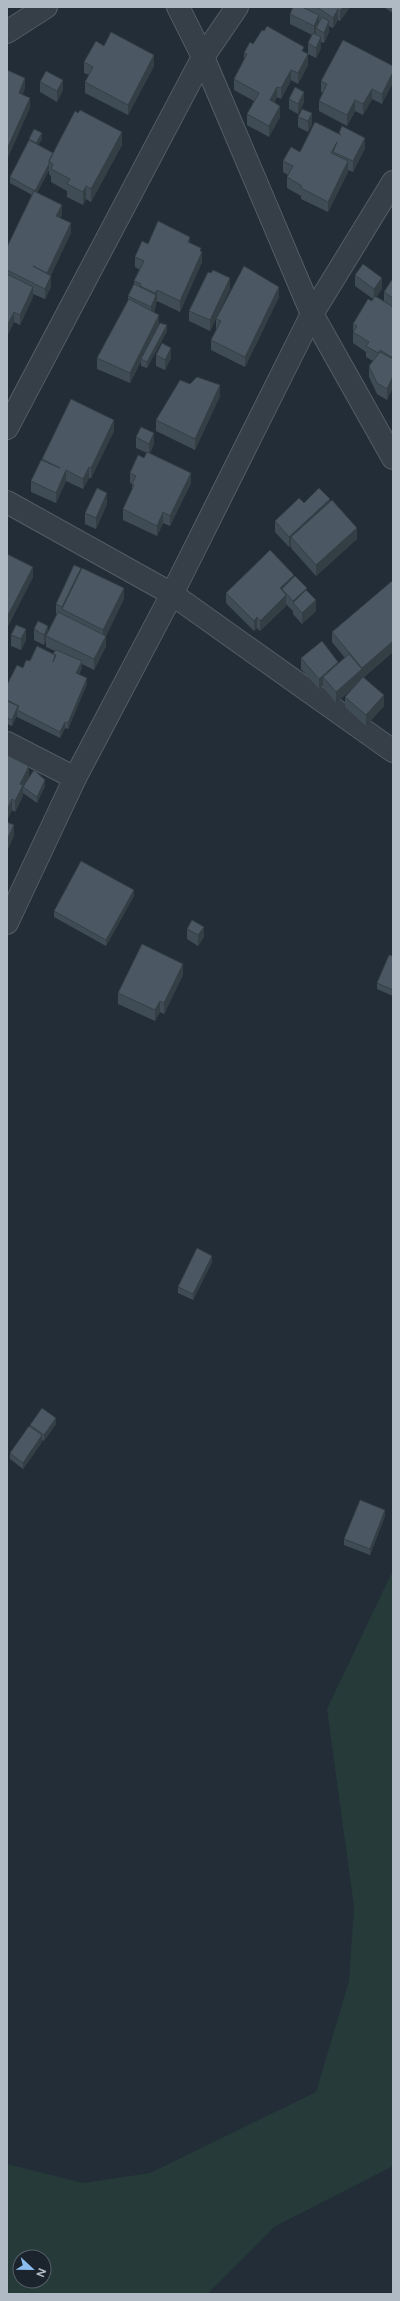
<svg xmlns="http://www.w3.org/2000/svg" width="400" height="2301" font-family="'Public Sans',sans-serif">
  <rect width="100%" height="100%" fill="#222d37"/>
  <path fill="#253a39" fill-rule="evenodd" d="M393,1570V2166L274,2227L207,2294H7V2164L83,2183L150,2173L316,2092L349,1981L354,1907L327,1709ZM20,2257H44V2281H20Z"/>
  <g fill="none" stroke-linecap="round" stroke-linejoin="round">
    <defs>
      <path id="minor" d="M178,7L203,57L312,314L393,458
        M7,32L46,7
        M7,428L203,57L237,7
        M7,502L172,594L393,751
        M7,743L75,778"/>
      <path id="tertiary" d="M7,923L75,778L172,594L312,314L393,182"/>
    </defs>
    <use href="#minor" stroke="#535d65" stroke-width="24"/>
    <use href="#tertiary" stroke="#535d65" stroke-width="24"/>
    <use href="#minor" stroke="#363f48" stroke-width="22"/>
    <use href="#tertiary" stroke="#363f48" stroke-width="22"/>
  </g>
  <path fill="#404c55" d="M293,7H350L340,21L338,20L333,28L329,26V32L324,43L321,42V48L316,58L308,54V65L298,84L291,80L281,99L277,97L274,103L280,117L269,137L247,125V114L254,101L234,90V79L244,59V53L253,44L304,52L308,54V43L312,35L290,24V14Z
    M385,7H393V13L385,8Z
    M104,46L154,66L128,115L85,93V82L89,75L84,73V62Z
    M393,66L382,104L372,99L363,115L355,111L347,126L319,111V101L323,93L321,92V81Z
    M40,82L63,90L57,102L40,92Z
    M289,99L304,102L298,114L289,109Z
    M302,109L312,124L308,132L298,127V117Z
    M339,133L365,148L353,172L348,170V172L328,212L301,199V196L287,188V177L288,175L283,172V161L300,152L339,134Z
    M29,139H42L38,145L53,153L122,145L91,202L86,199L83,205L67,197V191L51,182V176L49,174V170L37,193L62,215L60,218L71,233L50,276L51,287L45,299L33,294V297L20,325L14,322L7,336V247L32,195L10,183V177L29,141Z
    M190,243L201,251L202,262L180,312L157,301L156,302V306L154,312L159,326L153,338L167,331L147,368L141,366V361L130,383L97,369V358L128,300V296L134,284V281L140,270L135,267V257L148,244Z
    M211,273L230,289L210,331L189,321V311Z
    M355,275L382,289L376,297L384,301V292L393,278V387L387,400L377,394L369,377V366L373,361L366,357V352L353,343V324L373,299L355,286Z
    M279,297L245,367L211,350V340L216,330V319Z
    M156,355L171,358L165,370L156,366Z
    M190,384L220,396L195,450L156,431V420Z
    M114,431L91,478H89L83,489L66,481L56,503L31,492V481L42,459Z
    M136,437L154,444L150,453L191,483L170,526L163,523L157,536L123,520V509L132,491V484L130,483V473L144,458L147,453L136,448Z
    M330,502L357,539L316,576L291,548V546L289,547L275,532V521L304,503Z
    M107,504L96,529L85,524V513Z
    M7,554L33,577L8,626L7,625Z
    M81,571L124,599L106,636V646L94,670L82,664V668L79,674L87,684L68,729L65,728L60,738L17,717V715L12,726L7,724V685L23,668L30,661L53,654L55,651L46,647V641L44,645L34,640V629L48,632L57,615L56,614V604Z
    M294,578L307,591L316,611L302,624L293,614V611L286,604V606L260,631L257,628L254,631L226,603V593Z
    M393,582V652L364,677L384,706L366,726L345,707V697L354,687L336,703L323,687V685L319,689L301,669V658L338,663L345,658L332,642V632Z
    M11,635L26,640L21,650L11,646Z
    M7,755L29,777L45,786L37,803L23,793V788V796L15,812L12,810L7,820Z
    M7,822L14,835L8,849L7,848Z
    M134,896L106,946L54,917V911Z
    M187,929L204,937L198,946L187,939Z
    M393,956V996L377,989V983Z
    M183,975L164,1014L160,1012L155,1021L118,1004V993Z
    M212,1262L193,1300L178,1293V1287Z
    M56,1424L44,1441L42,1440V1442L23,1469L10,1459V1453L30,1427V1425Z
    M385,1516L370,1555L344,1545V1539Z"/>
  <path fill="#343e45" d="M343,7H350L340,21V11Z
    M338,9V20L333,28V18Z
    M319,15V26L316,28V32L314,36V26Z
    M329,21V32L324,43V33Z
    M321,37V48L316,58V48Z
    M308,54V65L298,84V73Z
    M154,55V66L128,115V105Z
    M291,70V80L281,99V88Z
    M393,72V83L382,104V94Z
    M25,78V89L19,103V93Z
    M63,80V90L57,102V91Z
    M277,87V97L270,111V100Z
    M372,89V99L363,115V104Z
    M304,92V102L298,114V104Z
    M30,98V108L7,160V149Z
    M355,100V111L347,126V115Z
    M280,106V117L269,137V126Z
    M312,113V124L308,132V121Z
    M122,132V145L91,202V189Z
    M42,133V139L36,149V143Z
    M365,138V148L353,172V161Z
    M348,161V172L328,212V202Z
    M49,164V170L35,197V191Z
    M86,186V199L83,205V192Z
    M62,205V215L56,226V216Z
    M71,223V233L47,284V273Z
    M190,237V248L188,242Z
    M201,248V255L202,252V262L180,312V301Z
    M51,276V287L45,299V289Z
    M230,278V289L210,331V320Z
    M382,278V289L374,299V289Z
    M33,287V297L20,325V315Z
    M279,287V297L245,367V357Z
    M157,290V301L156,302V306L151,318V307L155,298V293Z
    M14,312V322L7,336V326Z
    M159,315V326L142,360L141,359V361L130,383V373Z
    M167,325V331L147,368V362Z
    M171,348V358L165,370V360Z
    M393,376V387L387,400V389Z
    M220,385V396L195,450V439Z
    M114,420V431L91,478V468Z
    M154,433V444L149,454V444Z
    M89,467V478L83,489V479Z
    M66,470V481L56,503V493Z
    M191,473V483L170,526V516Z
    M107,493V504L96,529V518Z
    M330,499V510L291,537V546L289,547V537Z
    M163,512V523L157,536V526Z
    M357,528V539L316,576V565Z
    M33,567V577L8,626V615Z
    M81,568V579L62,609V607Z
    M294,575V585L282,589V597L280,588Z
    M124,588V599L106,636V646L94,670V659L103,640V630Z
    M307,588V599L293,604V601Z
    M286,595V606L260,631V621Z
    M316,600V611L302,624V613Z
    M257,617V628L254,631V621Z
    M48,626V637L46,636V641L44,645V635Z
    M26,629V640L21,650V639Z
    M393,641V652L362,678V680L336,703V692L362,669V668Z
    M82,661V668L76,679V673Z
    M338,662V672L323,677V685L319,689V679Z
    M87,678V684L68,729V723Z
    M384,695V706L366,726V715Z
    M18,706V711L17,710V715L12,726V720Z
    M65,722V728L60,738V732Z
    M29,766V777L23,787V796L15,812V801L20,784Z
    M45,780V786L37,803V797Z
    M12,799V810L7,820V810Z
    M14,825V835L8,849V838Z
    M134,890V896L106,946V940Z
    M204,927V937L198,946V935Z
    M183,964V975L164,1014V1003Z
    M160,1001V1012L155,1021V1010Z
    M212,1256V1262L193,1300V1294Z
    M56,1418V1424L44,1441V1435Z
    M42,1435V1442L23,1469V1463Z
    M385,1510V1516L370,1555V1549Z"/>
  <path fill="#4b5863" stroke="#343e45" d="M293,7H302L319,15L314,26L290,14Z
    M317,7H343L340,11L338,9L333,18Z
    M322,17L329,21L324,33L316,28Z
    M267,26L304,47L302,51L308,54L298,73L291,70L281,88L277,87L270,100L280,106L269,126L247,114L259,93L234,79L247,54L244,53L250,42L253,44L262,30L264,31Z
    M111,32L154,55L128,105L85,82L93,67L84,62L96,41L104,46Z
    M313,33L321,37L316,48L308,43Z
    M343,40L393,66V72L382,94L372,89L363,104L355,100L347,115L319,101L327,84L321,81Z
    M7,70L25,78L19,93L30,98L7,149Z
    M46,71L63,80L57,91L40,82Z
    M295,87L304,92L298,104L289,99Z
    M302,109L312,113L308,121L298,117Z
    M80,110L122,132L91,189L86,186L83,192L67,184L70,179L51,169L53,164L49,161L75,111L78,113Z
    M315,122L341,135L339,133L342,126L365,138L353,161L333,152L337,142L331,153L348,161L328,202L301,188L302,186L287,177L293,166L283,161L291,147L300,152Z
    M34,129L42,133L36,143L29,139Z
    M29,140L53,153L49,161V164L35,191L10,177Z
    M34,191L62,205L56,216L71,223L47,273L33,266L51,276L45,289L7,270V247Z
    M158,221L190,237L188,242L201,248L200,251L202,252L180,301L157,290L155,293L140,286L141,284L134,281L144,261L135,257L142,241L148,244Z
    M363,264L382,278L374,289L355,275Z
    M244,266L279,287L245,357L211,340L221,321L216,319Z
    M213,270L230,278L210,320L189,311L208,272L211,273Z
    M7,274L33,287L20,315L14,312L7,326Z
    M393,278V298L384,292Z
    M134,284L156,295L151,307L128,296Z
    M375,296L393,307V358L380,350L378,353L366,346L369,342L353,332L357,326L353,324L368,299L372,301Z
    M129,299L159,315L130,373L97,358Z
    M160,323L167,325L147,362L141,359Z
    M162,343L171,348L165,360L156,355Z
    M380,352L393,359V376L387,389L377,383L369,366Z
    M197,377L220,385L195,439L156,420L180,380L190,384Z
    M71,399L114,420L91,468L89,467L83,479L66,470L56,493L31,481L41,460L60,468L42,459Z
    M141,427L154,433L149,444L136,437Z
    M147,452L191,473L170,516L163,512L157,526L123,509L134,485L132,484L136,476L130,473L138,455L144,458Z
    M97,488L107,493L96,518L85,513Z
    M319,488L330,499L289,537L275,521L299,498L304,503Z
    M332,500L357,528L316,565L291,537Z
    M270,550L294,575L280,588L286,595L260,621L257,617L254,621L226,593Z
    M7,554L33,567L8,615H7Z
    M74,565L81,568L62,607L56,604Z
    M82,568L124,588L103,630L62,609Z
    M295,576L307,588L293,601L282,589Z
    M392,581L393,582V641L362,668L332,632Z
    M306,590L316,600L302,613L293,603Z
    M58,612L106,636L94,659L46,636Z
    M38,621L48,626L44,635L34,629Z
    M16,625L26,629L21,639L11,635Z
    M322,641L338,662L319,679L301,658Z
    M37,646L55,655L53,662L56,655L53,654L56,650L82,661L76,673L87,678L68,723L65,722L60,732L17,710L19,706L7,700V685L17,665L23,668L26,660L30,661Z
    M349,654L362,669L336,692L323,677Z
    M363,677L384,695L366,715L345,697Z
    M7,701L18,706L12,720L7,718Z
    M7,755L29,766L20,784L23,785L15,801L12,799L7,810Z
    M34,770L45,780L37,797L23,787Z
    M7,822L14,825L8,838H7Z
    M81,861L134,890L106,940L54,911Z
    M192,920L204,927L198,935L187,929Z
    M142,944L183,964L164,1003L160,1001L155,1010L118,993Z
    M389,955L393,956V990L377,983Z
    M197,1248L212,1256L193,1294L178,1287Z
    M42,1408L56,1418L44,1435L30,1425Z
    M29,1426L42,1435L23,1463L10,1453Z
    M360,1500L385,1510L370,1549L344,1539Z"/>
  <rect width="400" height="2301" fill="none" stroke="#b0bac4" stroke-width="16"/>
  <g transform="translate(32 2269) rotate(112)"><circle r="19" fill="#1b242c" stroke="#576069"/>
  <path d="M0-3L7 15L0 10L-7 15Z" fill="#8abcf0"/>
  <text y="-6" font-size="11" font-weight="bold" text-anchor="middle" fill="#b0bac4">N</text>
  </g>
</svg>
